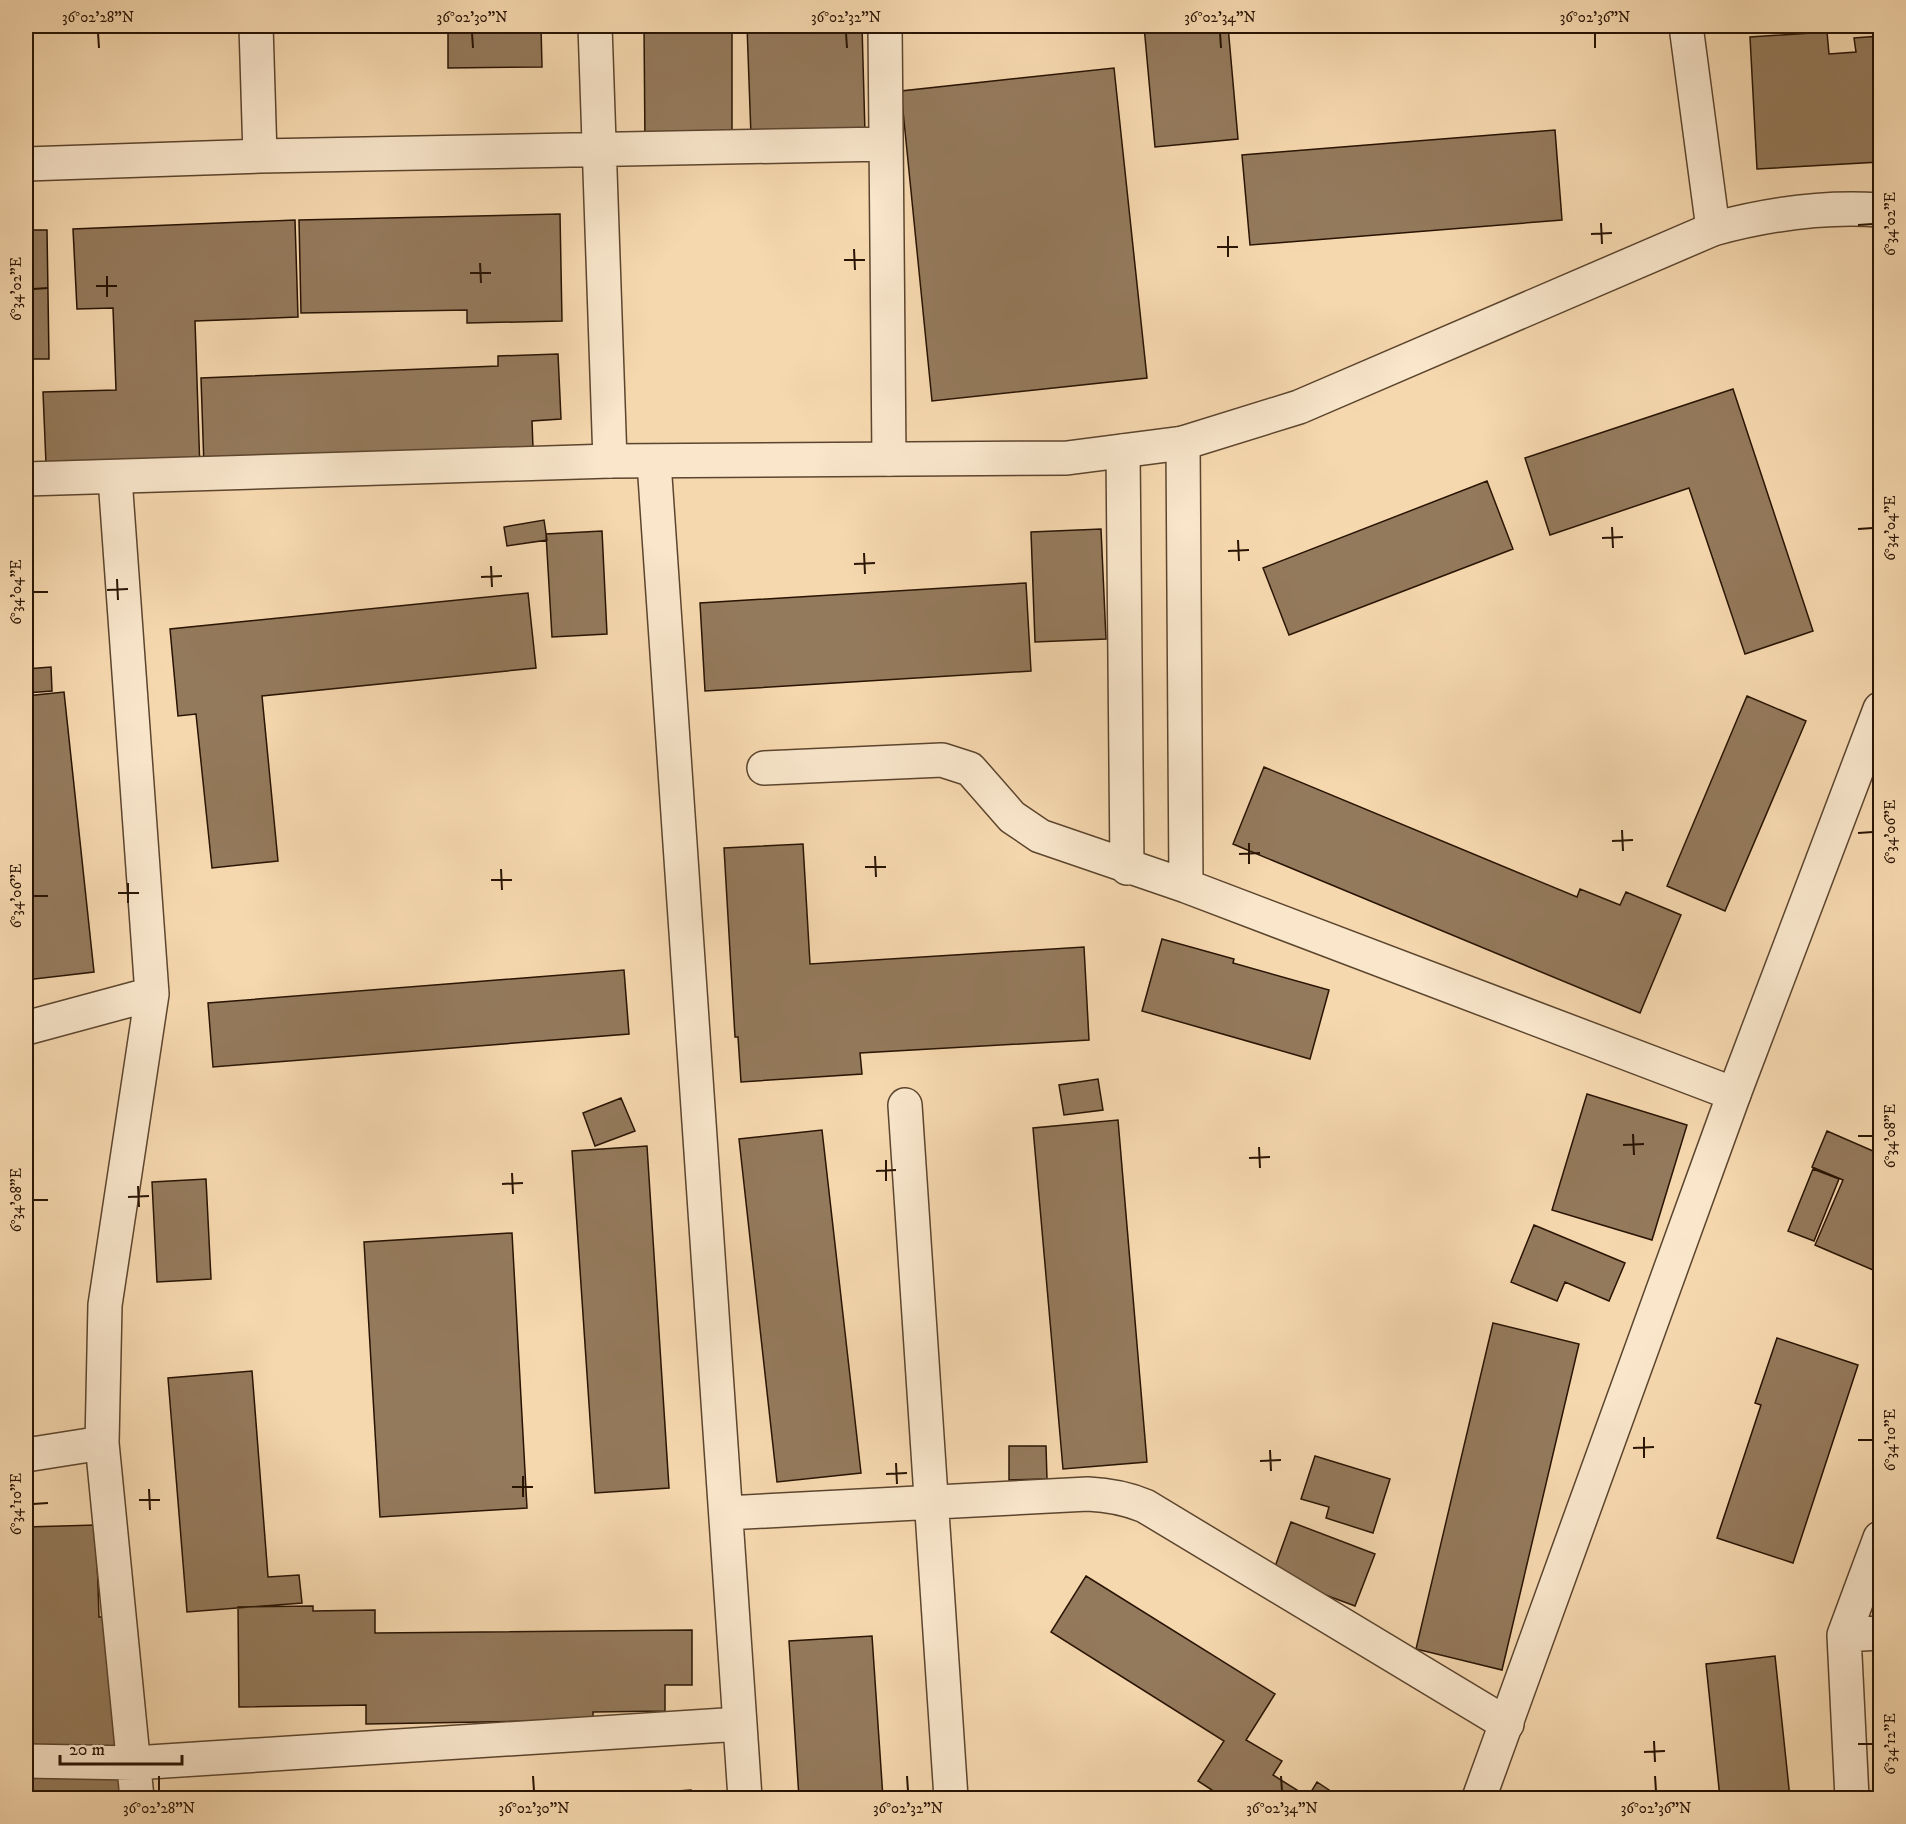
<svg xmlns="http://www.w3.org/2000/svg" width="1906" height="1824" font-family="'IM FELL DW Pica',serif">
  <rect width="100%" height="100%" fill="#f6d8af"/>
  <filter id="stains"><feTurbulence type="fractalNoise" baseFrequency=".00333" numOctaves="4"/><feColorMatrix values="0 0 0 0 .2 0 0 0 0 .09 0 0 0 0 .02 0 0 0 .5 -.17"/></filter>
  <radialGradient id="worn" r=".72"><stop offset=".6" stop-color="#630" stop-opacity="0"/><stop offset="1" stop-color="#630" stop-opacity=".3"/></radialGradient>
  <path fill="#947a5c" stroke="#291403" stroke-width="1.5" d="M448,26H541L542,67L448,68Z
    M644,26H732V145H645Z
    M747,26H862L865,133L751,136Z
    M1144,26H1228L1238,139L1155,147Z
    M1724,26H1828V28L1724,29Z
    M1827,32L1829,54L1856,52L1854,38L1880,36V162L1757,169L1750,37Z
    M1114,68L1147,378L932,401L901,91Z
    M1555,130L1562,220L1250,245L1242,155Z
    M560,214L562,321L467,323V310L301,313L299,220Z
    M295,220L298,317L195,321L200,470L46,464L43,392L116,390L113,308L77,309L73,229Z
    M26,230H47L49,359H26Z
    M558,354L561,419L532,421L533,448L204,467L201,378L498,366V356Z
    M1733,389L1813,631L1745,654L1689,488L1550,535L1525,458Z
    M1487,481L1513,549L1289,635L1263,568Z
    M544,520L547,540L507,546L504,527Z
    M1101,529L1106,639L1035,642L1031,532Z
    M602,531L607,634L552,637L546,534Z
    M1026,583L1031,671L705,691L700,603Z
    M528,593L536,668L262,696L278,861L212,868L196,714L178,716L170,629Z
    M51,667L52,691L26,693V669Z
    M64,692L94,972L26,980V696Z
    M1747,696L1806,721L1725,911L1667,886Z
    M1264,767L1577,897L1580,889L1620,905L1626,892L1681,915L1640,1013L1233,844Z
    M803,844L810,964L1084,947L1089,1040L860,1053L862,1074L741,1082L738,1037H735L724,848Z
    M1162,939L1234,959L1233,963L1329,990L1310,1059L1142,1011Z
    M624,970L629,1034L213,1067L208,1003Z
    M1098,1079L1103,1110L1064,1115L1059,1085Z
    M1587,1094L1687,1125L1652,1240L1552,1210Z
    M621,1098L635,1131L595,1146L583,1113Z
    M1118,1120L1147,1462L1063,1469L1033,1128Z
    M822,1130L861,1473L777,1482L739,1139Z
    M1827,1131L1880,1154V1273L1815,1245L1843,1180L1812,1167Z
    M647,1146L669,1488L595,1493L572,1151Z
    M1813,1169L1839,1179L1814,1241L1788,1231Z
    M206,1179L211,1279L157,1282L152,1182Z
    M1534,1225L1625,1263L1609,1301L1565,1282L1557,1301L1511,1282Z
    M512,1233L527,1508L380,1517L364,1242Z
    M1493,1323L1579,1344L1502,1670L1416,1649Z
    M1777,1338L1858,1365L1793,1563L1717,1538L1761,1405L1755,1403Z
    M252,1371L268,1577L299,1575L302,1603L187,1612L168,1378Z
    M1009,1446H1046L1047,1479L1009,1480Z
    M1315,1456L1390,1479L1373,1533L1326,1518L1329,1507L1301,1499Z
    M1291,1522L1375,1554L1355,1606L1272,1575Z
    M96,1525L99,1617H113L120,1793L26,1797V1527Z
    M1086,1576L1275,1694L1246,1740L1282,1761L1273,1775L1308,1797L1317,1782L1335,1794L1332,1798H1206L1212,1790L1198,1781L1224,1741L1051,1632Z
    M313,1606V1611L375,1610V1633L692,1630V1685H665V1711L593,1712V1720L366,1724V1705L239,1707L238,1607Z
    M872,1636L883,1798H799L789,1641Z
    M1775,1656L1790,1798H1720L1706,1664Z
    M691,1790V1798H600V1796Z"/>
  <g fill="none" stroke-linecap="round" stroke-linejoin="round">
    <defs>
      <path id="minor" d="M256,26L260,156
        M595,26L610,461
        M885,26L889,459
        M1686,26L1713,229
        M26,164L260,156L886,144
        M1183,443L1186,886
        M1123,451L1127,868
        M654,462L745,1798
        M115,478L152,994L105,1305L102,1443L137,1798
        M764,768L942,760L970,769L1012,817L1040,836L1186,886L1734,1094
        M26,1028L152,994
        M905,1105L951,1798
        M26,1455L102,1443
        M726,1513L1088,1494C1109,1495 1126,1498 1145,1506L1507,1724
        M1844,1635L1880,1633
        M26,1761L134,1763L740,1724
        M1852,1798L1844,1635L1880,1538"/>
      <path id="tertiary" d="M26,479L610,461L1067,458L1183,443L1299,407L1713,229C1768,214 1823,206 1880,210
        M1479,1798L1734,1094L1880,709"/>
    </defs>
    <use href="#minor" stroke="#5c452e" stroke-width="36"/>
    <use href="#tertiary" stroke="#5c452e" stroke-width="36"/>
    <use href="#minor" stroke="#f9e6cb" stroke-width="33"/>
    <use href="#tertiary" stroke="#f9e6cb" stroke-width="33"/>
  </g>
  <path fill="none" stroke="#291403" stroke-width="2" d="M98,33L99,48M472,33L473,48M846,33L847,48M1220,33L1221,48M1595,33V48M1601,223L1602,244M1858,225L1873,224M1591,234L1612,233M1228,236V257M1217,247H1238M854,249L855,270M844,260H865M480,263L481,283M470,273H491M107,276V297M96,286H117M33,289L48,288M1612,527L1613,548M1858,529L1873,528M1602,538L1623,537M1238,540L1239,561M1228,551L1249,550M864,553L865,574M854,564L875,563M491,566L492,587M481,577L502,576M117,579L118,600M107,590L128,589M33,592H48M1622,830L1623,851M1858,833L1873,832M1612,841L1633,840M1249,843V864M1239,854L1260,853M875,856L876,877M865,867H886M501,869L502,890M491,880H512M128,883V903M118,893H139M33,896H48M1633,1134L1634,1155M1858,1136H1873M1623,1145L1644,1144M1259,1147L1260,1168M1249,1158L1270,1157M886,1160V1181M876,1171L896,1170M512,1173L513,1194M502,1184L523,1183M138,1186L139,1207M128,1197L149,1196M33,1200H48M1644,1437V1458M1858,1440H1873M1633,1448L1654,1447M1270,1450L1271,1471M1260,1461L1281,1460M896,1463L897,1484M886,1474L907,1473M523,1476V1497M512,1487H533M149,1489L150,1510M139,1500H160M33,1504L48,1503M1654,1741L1655,1762M1858,1744H1873M1644,1752L1665,1751M159,1776V1791M533,1776L534,1791M907,1776L908,1791M1281,1776L1282,1791M1655,1776L1656,1791"/>
  <rect width="1906" height="1824" fill="none" stroke="#f6d8af" stroke-width="66"/>
  <path d="M60 1755v9h122v-9" fill="none" stroke="#291403" stroke-width="3"/>
  <text x="69" y="1755" font-size="18" fill="#291403" stroke="#f9e6cb" stroke-width="4.5" paint-order="stroke">20 m</text>
  <rect x="33" y="33" width="1840" height="1758" fill="none" stroke="#291403" stroke-width="2"/>
  <g font-size="15" text-anchor="middle" fill="#291403">
    <text x="98" y="22">36°02'28"N</text>
    <text x="472" y="22">36°02'30"N</text>
    <text x="846" y="22">36°02'32"N</text>
    <text x="1220" y="22">36°02'34"N</text>
    <text x="1595" y="22">36°02'36"N</text>
    <text transform="translate(1890 224) rotate(-90)" y="5">6°34'02"E</text>
    <text transform="translate(16 289) rotate(-90)" y="5">6°34'02"E</text>
    <text transform="translate(1890 528) rotate(-90)" y="5">6°34'04"E</text>
    <text transform="translate(16 592) rotate(-90)" y="5">6°34'04"E</text>
    <text transform="translate(1890 832) rotate(-90)" y="5">6°34'06"E</text>
    <text transform="translate(16 896) rotate(-90)" y="5">6°34'06"E</text>
    <text transform="translate(1890 1136) rotate(-90)" y="5">6°34'08"E</text>
    <text transform="translate(16 1200) rotate(-90)" y="5">6°34'08"E</text>
    <text transform="translate(1890 1440) rotate(-90)" y="5">6°34'10"E</text>
    <text transform="translate(16 1504) rotate(-90)" y="5">6°34'10"E</text>
    <text transform="translate(1890 1744) rotate(-90)" y="5">6°34'12"E</text>
    <text x="159" y="1813">36°02'28"N</text>
    <text x="534" y="1813">36°02'30"N</text>
    <text x="908" y="1813">36°02'32"N</text>
    <text x="1282" y="1813">36°02'34"N</text>
    <text x="1656" y="1813">36°02'36"N</text>
  </g>
  <rect width="100%" height="100%" filter="url(#stains)"/>
  <rect width="100%" height="100%" fill="url(#worn)"/>
</svg>
